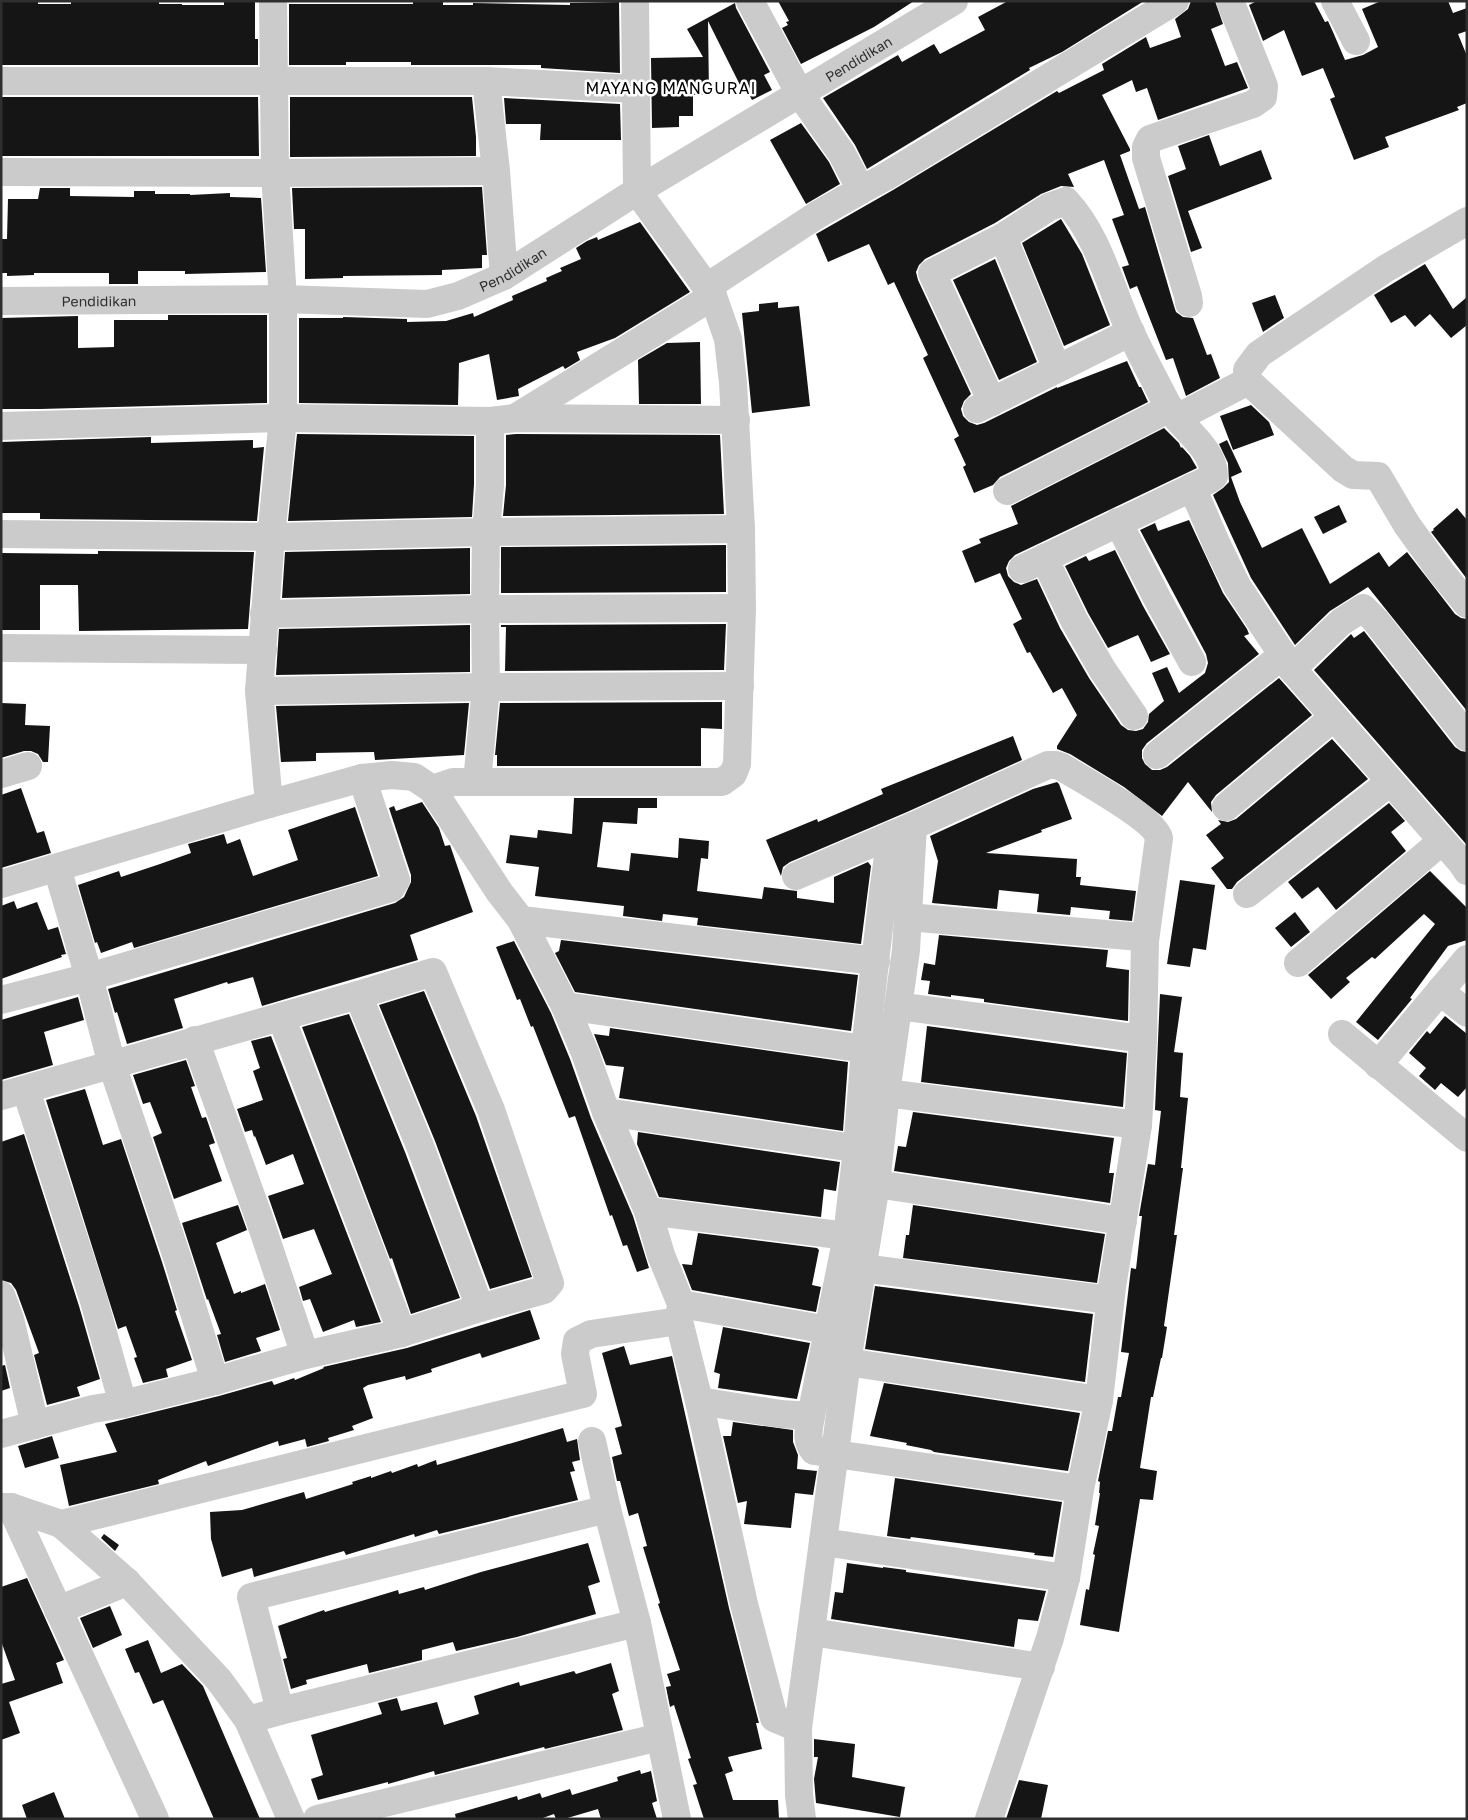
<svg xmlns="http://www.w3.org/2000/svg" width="1468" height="1820" font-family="'Golos Text',sans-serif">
  <rect width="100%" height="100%" fill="#fff"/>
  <path fill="#151515" d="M1,1H38V4H71V2L159,1V4H182V5H224V1H255V39H258V65H1Z
    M413,1H443V5H473V3L570,5V3L619,2L620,73L541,68V65H411V62H346V65H289V4H413Z
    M778,1H914L874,27L801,64L782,28L788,25L786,22L789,21Z
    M1008,1H1144L1062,52L1029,68L1030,70L867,169L855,145L823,98L898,55L902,62L934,44L940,54L985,30L978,17Z
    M1191,1H1215L1223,24L1211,29L1225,66L1237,62L1248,88L1158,120L1147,88L1136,92L1132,80L1102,95L1130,149V151L1120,155L1139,209L1145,207L1174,306L1176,312L1183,317L1193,318L1207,355L1211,354L1220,378L1186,396L1173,358L1166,360L1137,286L1130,289L1122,267L1129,265L1112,219L1124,215L1104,160L1068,174L1074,187L1061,186L1041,194L995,223L925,259L919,265L916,272L918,280L971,394L964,401L961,409L963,416L969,422L977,425L984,423L1057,387V388L1127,361L1139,387H1141L1148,402L1000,477L993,485L974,493L963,467L966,465L954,439L959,436L923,358L928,355L894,282L888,285L869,244L828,262L816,234L893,190L1057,91L1059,93L1104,70L1102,64L1146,37L1150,48L1181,37L1175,19L1188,9Z
    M1257,1H1314L1325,22L1328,21L1333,32L1345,60L1363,55L1378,47L1362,9L1381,1H1448L1453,13L1467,8V31L1458,34L1467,56V103L1457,107L1459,110L1385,137L1389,147L1354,160L1330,99L1335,97L1323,68L1302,76L1284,30L1263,41L1249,5Z
    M735,3L736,8L770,72L764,75L772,90L752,100L744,85L741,87L708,21L709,94L693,95V116H679V127L652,128L651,58L703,57L687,29Z
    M1,97H258L259,156H1Z
    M290,97H472L476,137V156L290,157Z
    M504,98L620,104L621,140H540L541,124H506Z
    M801,123L829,162L840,184L806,204L770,140Z
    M1209,135L1220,166L1261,150L1272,179L1188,211L1202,248L1191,252L1168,176L1186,169L1178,146Z
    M482,187L487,255H482V268L442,270V275L343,276V278L305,279V229H294L292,188Z
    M40,188H70V196L134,197V191H155V194H190V195L230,193V197L261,198L266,272L185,274V271H138V284H109V273H34V275L7,276V273H1V239H7L8,199H38Z
    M1061,219L1082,254L1110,325L1064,346L1022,243Z
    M640,222L690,292L615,338L577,352L580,360L565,369L563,366L518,389L519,396L497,400L489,354L459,363L458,405L299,403V318H343V317L407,319V322L446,321L473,313L474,317L513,300L512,296L547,281L546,278L562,271L560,268L581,259L576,248L587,241L597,237L598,240Z
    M995,259L1037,362L999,380L953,280Z
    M1425,264L1453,309L1467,297V325L1451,338L1430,314L1415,327L1405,315L1391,323L1374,295Z
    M1275,295L1284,318L1263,332L1252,303Z
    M778,302V308L799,306L810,406L752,413L742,313L759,311V304Z
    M168,315H267V403L40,409H1V318L78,316V348L114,347V320H168Z
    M700,342L701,404H639L638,360L667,343Z
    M1251,405L1269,422L1274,435L1233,450L1220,416Z
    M1164,428L1179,443L1181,448L1182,447L1190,456L1197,468L1015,555L1009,561L1006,568L1008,576L1014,582L1021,585L1037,579L1060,628L1089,678L1121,725L1128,730L1136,731L1143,729L1148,722L1149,714L1164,701L1152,673L1167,667L1179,693L1205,673L1208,663L1206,654L1140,530L1155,523L1158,531L1189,520L1223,593L1247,629L1249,634L1244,636L1259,654L1147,743L1142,750V758L1145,764L1152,770H1160L1167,767L1279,678L1312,715L1216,795L1211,802L1212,812L1188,782L1162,816L1124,787L1070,754L1057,749V746L1077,715L1062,688L1053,693L1030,652L1027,653L1013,624L1022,619L1000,573L975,583L962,551L981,543L979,539L1018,524L1011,506Z
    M297,434L474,436V484L472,517L288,521Z
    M516,434L720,435L724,514L503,516L506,485V435Z
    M151,437V443L253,440V448L264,447L257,521L40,519V513H1V442Z
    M1227,440L1242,472L1231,477L1240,502L1262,548L1302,528L1330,584L1379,552L1389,567L1407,552L1455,614L1461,618L1467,619V711L1368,587L1330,611L1295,645L1251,578L1213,495L1223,488L1229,482L1228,463L1219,444Z
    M1339,505L1347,522L1323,534L1314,517Z
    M1457,508L1467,520V579L1431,532L1434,530L1433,529Z
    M726,545V592L501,593V547Z
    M470,548V594L282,598L285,552Z
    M1115,550L1143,606L1170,654L1151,662L1138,635L1108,648L1088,613L1065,566L1086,556L1089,561Z
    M98,551L254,552L248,629L79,631L78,585H40V630H1V553L98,554Z
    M726,624L724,670L505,671L506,627H501V625Z
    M470,625V672L276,675L279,629Z
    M1364,631L1455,747L1461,751L1467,752L1466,844L1314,670L1351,634L1354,638Z
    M722,702V729L701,728V766H497V755H495L500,703Z
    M1,703L26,704L25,725L50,726L48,762H43L38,754L31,751H24L1,758Z
    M469,703L464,755L375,760L374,752L316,753V761L281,762L276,706Z
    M1013,736L1022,760L907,812L790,862L783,867L781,876L766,840L817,819L818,822L883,794L881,789Z
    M1332,739L1368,779L1237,882L1232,889H1227L1211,868L1224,858L1206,835L1221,824L1218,820L1228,822L1236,819Z
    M1057,782L1059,784L1072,819L1041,830L1042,832L986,853L1077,859L1076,877H1081L1080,885L1136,891L1132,921L1109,919L1110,911L1071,907L1070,915L1037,912L1039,894L999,890L997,909L932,903L938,861L930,836L1033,789Z
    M21,788L37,833L44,831L51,853L1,868V795Z
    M574,798H657V808H638L637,824L603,822L597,867L629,871L631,853L678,858L679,838L709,841L708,859L701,858L697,891L762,899L764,887L797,891V898L834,903V877L868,862L871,866L861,944L697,925L698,918L663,914L662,921L623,916L624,906L535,896L539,867L506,863L510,835L537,838L538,830L572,834Z
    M422,802L439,828L445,846L450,845L473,912L410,935L418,960L262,1006L253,977L228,984L227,982L174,999L183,1028L127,1044L117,1012L115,1013L108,989L395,903L404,897L411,882V875L389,808L394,806L396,811Z
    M1389,803L1405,821L1391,832L1406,851L1336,910L1318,887L1302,899L1288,882Z
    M355,807L378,876L134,948L132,942L101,953L97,942L95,943L78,885L119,871L121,877L160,864L191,853L188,844L224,834L227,844L240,839L253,876L298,860L288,830Z
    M1430,871L1467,908V940L1448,946L1410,998L1412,999L1378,1040L1356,1022L1435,924L1424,914L1375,959L1372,957L1346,978L1350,982L1331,999L1308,975Z
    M1180,880L1215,885L1206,950L1193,948L1190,967L1167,964Z
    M14,901L17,909L37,902L48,930L58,927L66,954L61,955L62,957L1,979V906Z
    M1295,912L1310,932L1291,947L1275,928Z
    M939,935L1108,950L1106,967L1129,970L1128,1021L984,1002V999L951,995V997L928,994L930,981L921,980L924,963L935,965Z
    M561,940L858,975L851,1031L575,992L555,953L559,951Z
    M514,941L551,1013L570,1059L591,1118L633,1216L649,1268L637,1272L627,1245L623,1246L612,1215L610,1216L575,1116L569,1118L533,1026L531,1027L520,999L517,1000L496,947Z
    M424,991L476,1116L532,1277L490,1289L435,1141L379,1005Z
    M1160,994L1182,997L1174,1052L1183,1053L1180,1097L1188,1098L1181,1168H1183L1174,1235H1177L1164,1326L1167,1327L1162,1358H1161L1153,1397H1151L1140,1468L1157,1471L1153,1500L1140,1499L1119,1632L1080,1625L1086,1589L1089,1590L1095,1555L1093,1554L1099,1526L1095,1525L1100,1493H1099L1100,1482L1098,1481L1108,1431H1112L1118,1397H1121L1129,1353L1121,1352L1131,1268L1136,1269L1142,1216H1139L1148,1164L1155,1165L1161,1111L1155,1110Z
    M78,997L84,1020L44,1032L53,1065L1,1080V1020Z
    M349,1014L405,1152L460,1298L411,1314L392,1258L390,1259L302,1027Z
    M1445,1016L1467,1034V1087L1458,1097L1441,1083L1435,1090L1419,1076L1426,1068L1409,1053L1427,1031L1430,1034Z
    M927,1026L1127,1053L1123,1107L921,1082Z
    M610,1028L848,1062L843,1131L619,1098L624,1067L606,1065L594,1034L609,1036Z
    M271,1036L381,1322L356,1327L354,1320L323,1332L310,1299L303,1301L299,1287L332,1274L314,1229L283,1239L268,1196L304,1184L293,1154L266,1165L255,1136L254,1137L252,1130L245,1132L237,1109L263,1100L253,1071L260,1068L251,1041Z
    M186,1060L195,1086L191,1087L202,1118L206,1117L215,1143L209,1145L222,1181L174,1199L153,1137L162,1133L150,1102L143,1104L133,1075Z
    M85,1089L103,1145L121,1139L162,1262L177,1310L175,1311L192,1360L166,1369L168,1377L143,1383L134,1358L137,1357L126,1326L118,1329L46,1100Z
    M913,1112L1114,1138L1109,1173H1114L1110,1203L894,1171L898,1146L906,1147Z
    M638,1132L840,1162L836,1191L824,1189L821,1217L659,1197L637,1144Z
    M24,1134L79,1306L100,1379L77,1387L80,1396L47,1405L34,1355L39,1353L16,1290L11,1283L1,1280V1142Z
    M238,1205L247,1230L216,1243L234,1294L241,1291V1293L265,1284L280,1330L256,1338L261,1351L225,1362L217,1335L221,1334L208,1299L207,1300L182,1223Z
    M913,1205L1105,1234L1097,1283L903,1258L906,1235H909Z
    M698,1233L817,1248L819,1250L812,1285L821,1287L816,1312L692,1290L682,1264L692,1265Z
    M875,1286L1093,1314L1085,1382L865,1349Z
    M530,1310L540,1339L482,1358L480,1353L431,1369L432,1372L406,1380L405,1376L368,1385L363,1388L373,1418L352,1426L354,1430L328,1438L329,1441L307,1447L305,1439L279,1446L278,1441L208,1466L206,1461L158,1480L159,1484L69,1506L60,1465L117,1452L105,1424L219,1396L272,1381L274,1385L294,1378L295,1380L324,1368L323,1367L407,1348Z
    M723,1327L810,1343L797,1399L718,1388L720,1374L714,1372Z
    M624,1346L630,1365L672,1356L729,1608L759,1723H756L762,1749L728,1757L733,1771L725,1774L733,1800H778L779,1819H704L693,1785L697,1784L688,1759L691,1758L674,1705L670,1707L666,1687L671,1686L667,1674L680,1670L658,1604L660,1603L643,1547L647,1546L638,1513L629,1516L620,1481H617L612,1457L622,1454L615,1428L622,1426L602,1353Z
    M5,1365L10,1388L1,1391V1366Z
    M884,1383L1080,1413L1068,1471L934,1452L931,1450L906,1445L907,1443L870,1436Z
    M733,1422L793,1430V1442L798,1455L797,1469L817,1471L813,1495L795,1493L791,1528L744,1524L747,1501L738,1503L723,1436H731Z
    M563,1428L567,1442L577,1439L580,1460L572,1462L575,1471L570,1472L578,1500L439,1534L437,1530L415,1537L414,1534L346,1555L344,1551L254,1577L252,1568L222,1577L211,1539L210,1512L242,1510L304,1492L306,1499L353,1484L352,1482L371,1476V1478L391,1471L392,1473L417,1464L418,1467L436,1460L437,1465Z
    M52,1436L59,1458L25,1468L18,1446Z
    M895,1478L1062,1502L1053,1557L1034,1555L1035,1553L911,1537L910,1539L887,1536Z
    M104,1534L119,1545L115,1551L101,1538Z
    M588,1543L600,1582L588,1586L596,1614L517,1637L456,1651L453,1642L422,1650V1660L369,1673L367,1664L306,1680L307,1684L291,1689L283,1659L287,1658L278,1626L324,1610L325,1612L398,1590L399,1594L424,1587L425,1590L481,1572Z
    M847,1563L883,1568V1567L906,1570V1572L1046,1591L1038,1621L1018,1619L1014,1647L831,1619L835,1592L843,1593Z
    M27,1578L64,1660L56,1663L63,1683L9,1702L20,1733L1,1740V1684L15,1680L1,1641V1587Z
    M110,1606L122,1635L93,1648L80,1618Z
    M148,1640L161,1673L182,1664L203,1686L260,1819H214L163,1700L153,1704L139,1672L135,1673L125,1649Z
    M611,1663L619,1691L612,1694L623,1730L545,1749L544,1747L435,1775L434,1771L388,1784V1782L318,1800L311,1779L323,1775L311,1735L382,1714L378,1703L397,1698L401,1711L437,1702L444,1725L479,1714L474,1696L519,1682L520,1686L574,1671L576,1674Z
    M814,1739L855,1744L852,1777L905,1787L900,1817L816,1803L814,1779L818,1757H814Z
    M640,1770L641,1774L651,1771L657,1801L652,1803L657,1819H601L598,1809L564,1819H556L554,1814L540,1819H456L455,1814L517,1796L518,1800L540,1793L542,1798L570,1789L572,1795L618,1781L617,1777Z
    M1019,1780L1048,1785L1041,1819H1006Z
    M54,1792L65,1819H27L22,1805Z"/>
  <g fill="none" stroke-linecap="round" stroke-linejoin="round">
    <g stroke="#cbcbcb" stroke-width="28">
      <path d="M750,1L800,94L842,154L861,190L885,177L1175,1"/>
      <path d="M1335,1L1356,41"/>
      <path d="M1,81H486L635,89"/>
      <path d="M486,81L496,171L504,276"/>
      <path d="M1,172L275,173L496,171"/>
      <path d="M1467,221L1385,269L1259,354L1247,370L1248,381L1343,469L1353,475L1378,476L1407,525L1441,572L1467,604"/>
      <path d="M1003,237L1057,369"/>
      <path d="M707,287L817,215L861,190"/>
      <path id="s1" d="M1,301L283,299L427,304L458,296L504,276L637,191L954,1"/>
      <path d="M1189,303L1188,296L1146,158V147L1150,139L1253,104L1263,97L1264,86L1230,1"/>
      <path d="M992,402L932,273L1003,237L1049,207L1066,201C1099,236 1111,290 1131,333C1142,357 1155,380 1167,404C1180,428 1214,447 1214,476L1210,479L1022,569"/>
      <path d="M977,409L1131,332"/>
      <path d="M515,418L713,296"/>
      <path d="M1177,418L1248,381"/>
      <path d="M1,426L283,418L490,421L515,418L736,420"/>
      <path d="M1192,487L1217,545L1237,586L1292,669L1461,862L1467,871"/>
      <path d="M1007,491L1170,408"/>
      <path d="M1118,522L1157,598L1192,662"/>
      <path d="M1,534L271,537L486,532L741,529"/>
      <path d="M1044,558L1074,620L1102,669L1134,716"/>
      <path d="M264,614L485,609L742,608"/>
      <path d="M1,648L263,650"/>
      <path d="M1292,669L1341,622L1363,608L1376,621L1467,737"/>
      <path d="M259,691L486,687L740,686"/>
      <path d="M1157,755L1283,655"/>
      <path d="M1,774L28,766"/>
      <path d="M477,782L486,687L485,609L486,532L490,485V421"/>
      <path d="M432,789L453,782H722L733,774L737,764L742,608L741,529L733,383L728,339L713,296L637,191L635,1"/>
      <path d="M269,804L259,691L271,537L283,418V299L275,173L273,1"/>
      <path d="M1226,807L1334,717"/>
      <path d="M57,868L89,977L112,1065L177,1257L215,1381"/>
      <path d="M796,876L913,826L1048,765H1056L1062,767C1082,780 1154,818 1159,838L1145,941L1143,1039L1138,1125L1112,1287L1099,1400L1080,1489L1066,1578L1050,1638L989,1819"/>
      <path d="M1,884L269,804L362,778L392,775L414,777L432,789L500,893L521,920L565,1006L585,1053L606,1112L648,1211L661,1255L681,1304L679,1321L591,1334L577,1341L575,1354L583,1394L61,1524L11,1507H1"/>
      <path d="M1247,894L1390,782"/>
      <path d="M908,917L1140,937L1145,941"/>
      <path d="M521,920L876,961"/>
      <path d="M1298,963L1442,841"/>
      <path d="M1440,991L1467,1013"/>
      <path d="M358,995L420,1146L480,1308"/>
      <path d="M1,1000L89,977L391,888L396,880L362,778"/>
      <path d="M565,1006L865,1049"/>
      <path d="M898,1006L1143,1039"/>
      <path d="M281,1017L402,1333"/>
      <path d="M1342,1034L1467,1138"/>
      <path d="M195,1040L258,1215L305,1355"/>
      <path d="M1378,1065L1467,959"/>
      <path d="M26,1090L94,1301L123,1404"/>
      <path d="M886,1093L1138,1125"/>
      <path d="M1,1096L358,995L433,972L491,1110L550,1283L544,1290L480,1308L402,1333L305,1355L215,1381L123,1404L93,1409L1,1434"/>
      <path d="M606,1112L874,1151"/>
      <path d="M876,1184L1123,1221"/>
      <path d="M648,1211L847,1236"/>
      <path d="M862,1268L1110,1300"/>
      <path d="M1,1295L10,1319L35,1425"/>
      <path d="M681,1304L828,1330"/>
      <path d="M679,1321L699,1401L744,1604L774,1718L798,1728"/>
      <path d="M847,1362L1099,1400"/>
      <path d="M699,1401L781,1414L811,1416C809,1429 805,1440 814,1451L1080,1489"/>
      <path d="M811,1416L847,1236L857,1149L865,1049L883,893L891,835"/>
      <path d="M592,1441L607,1509L637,1623L677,1819"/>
      <path d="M11,1507L155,1819"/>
      <path d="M61,1524L127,1582L219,1680L248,1720L291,1819"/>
      <path d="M823,1542L1066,1578"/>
      <path d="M58,1610L127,1582"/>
      <path d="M811,1632L1041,1667"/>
      <path d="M280,1711L251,1597L607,1509"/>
      <path d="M248,1720L280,1711L637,1623"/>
      <path d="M317,1819L660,1737"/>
      <path d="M802,1819L799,1795L798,1728L847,1362L876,1184L886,1093L906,950L913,826"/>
    </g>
  </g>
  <g text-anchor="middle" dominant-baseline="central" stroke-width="5" stroke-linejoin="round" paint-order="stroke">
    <g font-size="14" fill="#2e2e2e" stroke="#fff">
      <text stroke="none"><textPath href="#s1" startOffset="924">Pendidikan</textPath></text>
      <text stroke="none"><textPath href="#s1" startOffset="519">Pendidikan</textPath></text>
      <text stroke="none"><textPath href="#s1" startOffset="98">Pendidikan</textPath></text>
    </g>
    <g font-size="16" letter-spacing="1" fill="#000" stroke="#fff">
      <text x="671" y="88">MAYANG MANGURAI</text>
    </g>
  </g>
  <rect width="1468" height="1820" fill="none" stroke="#2e2e2e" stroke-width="5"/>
</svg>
